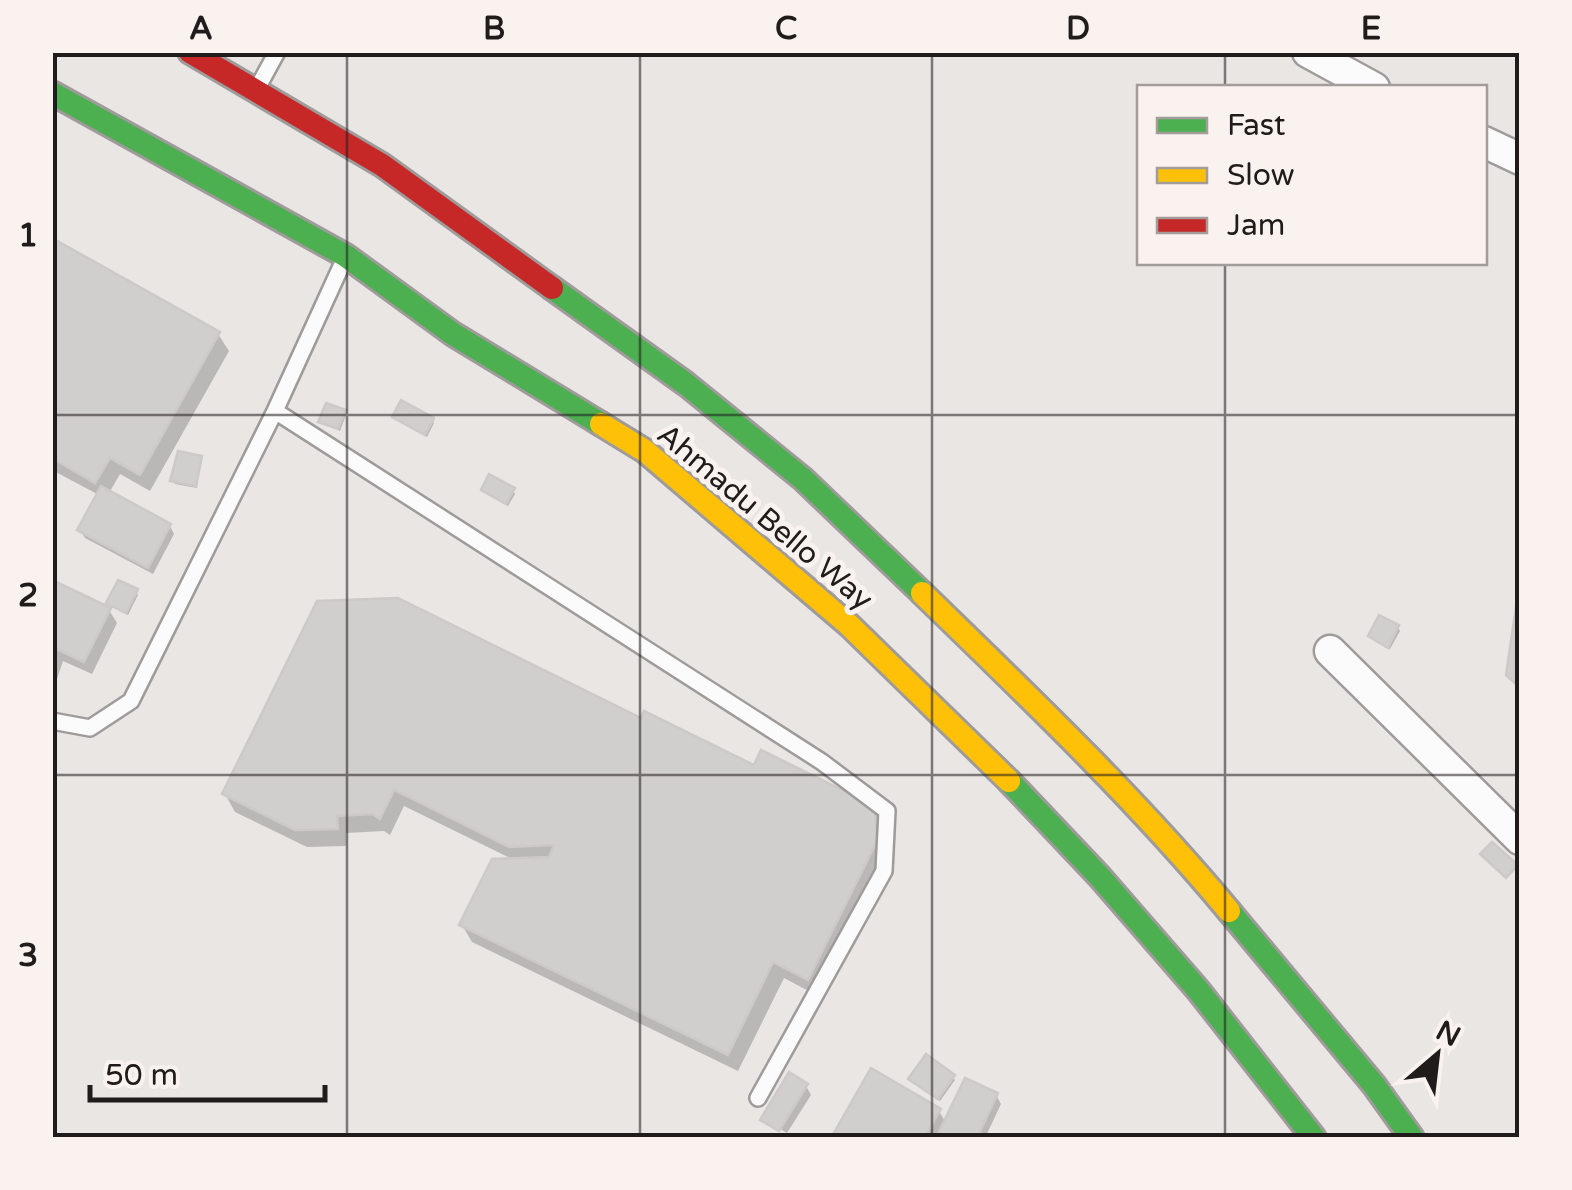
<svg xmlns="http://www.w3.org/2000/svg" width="1572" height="1190" font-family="'Varela Round',sans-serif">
  <rect width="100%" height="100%" fill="#e9e6e4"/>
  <path fill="#0003" d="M52,240L218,334L229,351L150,491L120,474L109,493L170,526L174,534L153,574L85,538L80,530L99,495L52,470Z
    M344,412L346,415L340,431L321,422Z
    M395,417L432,420L434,423L427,437Z
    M201,458L197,488L175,484L173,480Z
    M483,490H513L515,494L508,506Z
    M52,583L109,610L117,623L92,674L63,661L54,688Z
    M136,591L138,595L128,615L109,603Z
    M1398,627L1400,631L1390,649L1371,636Z
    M642,721L755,768L873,808L884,826L885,860L818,996L784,978L738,1071L472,942L462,925L514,860L404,806L390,835L384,831L346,833V846L307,847L235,812L225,794Z
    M953,1077L955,1080L940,1101L913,1082Z
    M806,1086L811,1095L787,1133L767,1121V1126L763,1120Z
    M996,1095L1001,1104L985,1138H833L939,1111L946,1123Z"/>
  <path fill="#d1cfcd" stroke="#ccc9c7" stroke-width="2.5" d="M52,238L220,332L140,475L110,458L95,483L52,458Z
    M401,400L434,418L425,435L392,417Z
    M326,403L346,410L338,429L318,422Z
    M178,451L202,456L196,486L170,481Z
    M489,474L515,488L506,504L481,490Z
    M101,486L171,524L148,568L77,530Z
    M52,580L111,608L84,662L52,647Z
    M118,580L138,589L126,613L106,603Z
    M398,598L641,718L644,711L754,765L761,750L875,806L877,841L808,980L773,962L728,1055L459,925L492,859L549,857L554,845L509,847L394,790L380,819L372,814L337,816L338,829L295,830L222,794L317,601Z
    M1520,604V688L1506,675L1516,607Z
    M1379,615L1399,625L1388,648L1368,636Z
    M1492,842L1518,865L1506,878L1480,854Z
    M926,1054L955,1075L938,1099L908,1079Z
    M871,1068L941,1109L924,1138H831Z
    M789,1072L808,1084L779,1131L760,1120Z
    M965,1078L998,1093L977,1138H936Z"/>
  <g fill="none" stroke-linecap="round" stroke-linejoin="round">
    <defs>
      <path id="lane" d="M259,85L277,52
        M275,411L822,762L887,811L884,871L758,1098
        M52,721L90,728L131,701L275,411L344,260"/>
      <path id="street" d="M1308,52L1374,88
        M1484,142L1520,159
        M1330,651L1520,839"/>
      <path id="fast" d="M52,93L346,256L453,334L601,424
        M552,288L686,384L803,479L922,593
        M1009,781L1099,876L1198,990L1314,1138
        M1229,911L1374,1085L1412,1138"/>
      <path id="slow" d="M601,424L645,451L849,625L1009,781
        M922,593C1028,696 1135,798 1229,911"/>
      <path id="jam" d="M190,52L382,165L552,288"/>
    </defs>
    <use href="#lane" stroke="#9e9b9a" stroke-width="20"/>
    <use href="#street" stroke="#9e9b9a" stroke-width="35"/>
    <use href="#fast" stroke="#9e9b9a" stroke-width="28"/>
    <use href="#slow" stroke="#9e9b9a" stroke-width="28"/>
    <use href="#jam" stroke="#9e9b9a" stroke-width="28"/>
    <use href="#lane" stroke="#fcfbfb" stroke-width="15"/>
    <use href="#street" stroke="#fcfbfb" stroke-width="30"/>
    <use href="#fast" stroke="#4caf50" stroke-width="22"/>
    <use href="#slow" stroke="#ffc107" stroke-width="22"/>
    <use href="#jam" stroke="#c62828" stroke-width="22"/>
  </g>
  <path fill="none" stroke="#1f1c1b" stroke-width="2.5" stroke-opacity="0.55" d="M347,52V1138M640,52V1138M932,52V1138M1225,52V88M1225,262V1138M52,415H1520M52,775H1520"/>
  <g text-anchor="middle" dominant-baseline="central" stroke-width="10" stroke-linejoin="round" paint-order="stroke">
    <g font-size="30" fill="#1f1c1b" stroke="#f9f2ee">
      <text transform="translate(765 517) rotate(40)">Ahmadu Bello Way</text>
    </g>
  </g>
  <rect width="1572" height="1190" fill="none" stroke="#f9f2ee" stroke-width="110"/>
  <rect x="1137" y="85" width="350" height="180" fill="#f9f2ee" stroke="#a29c9a" stroke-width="2.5"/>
  <rect x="1157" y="118" width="50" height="15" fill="#4caf50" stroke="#a29c9a" stroke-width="2.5"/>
  <text x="1227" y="135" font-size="30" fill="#1f1c1b">Fast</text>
  <rect x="1157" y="168" width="50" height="15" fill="#ffc107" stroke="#a29c9a" stroke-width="2.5"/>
  <text x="1227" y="185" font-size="30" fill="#1f1c1b">Slow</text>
  <rect x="1157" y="218" width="50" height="15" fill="#c62828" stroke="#a29c9a" stroke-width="2.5"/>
  <text x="1227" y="235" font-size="30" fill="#1f1c1b">Jam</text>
  <g transform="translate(1437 1055) rotate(28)" stroke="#f9f2ee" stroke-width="8" paint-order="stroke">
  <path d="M0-8L18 38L0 25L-18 38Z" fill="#1f1c1b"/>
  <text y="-15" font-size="28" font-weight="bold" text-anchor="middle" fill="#1f1c1b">N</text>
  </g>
  <path d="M90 1085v15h235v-15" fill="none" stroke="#1f1c1b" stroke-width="5"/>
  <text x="105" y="1085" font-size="30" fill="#1f1c1b" stroke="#f9f2ee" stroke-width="8" paint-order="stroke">50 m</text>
  <rect x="55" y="55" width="1462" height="1080" fill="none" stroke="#1f1c1b" stroke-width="4"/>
  <g font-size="32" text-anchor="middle" font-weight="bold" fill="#1f1c1b">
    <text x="201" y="39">A</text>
    <text x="494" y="39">B</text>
    <text x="786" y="39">C</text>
    <text x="1078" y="39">D</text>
    <text x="1371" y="39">E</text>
    <text x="28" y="246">1</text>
    <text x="28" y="606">2</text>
    <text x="28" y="966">3</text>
  </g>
</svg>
